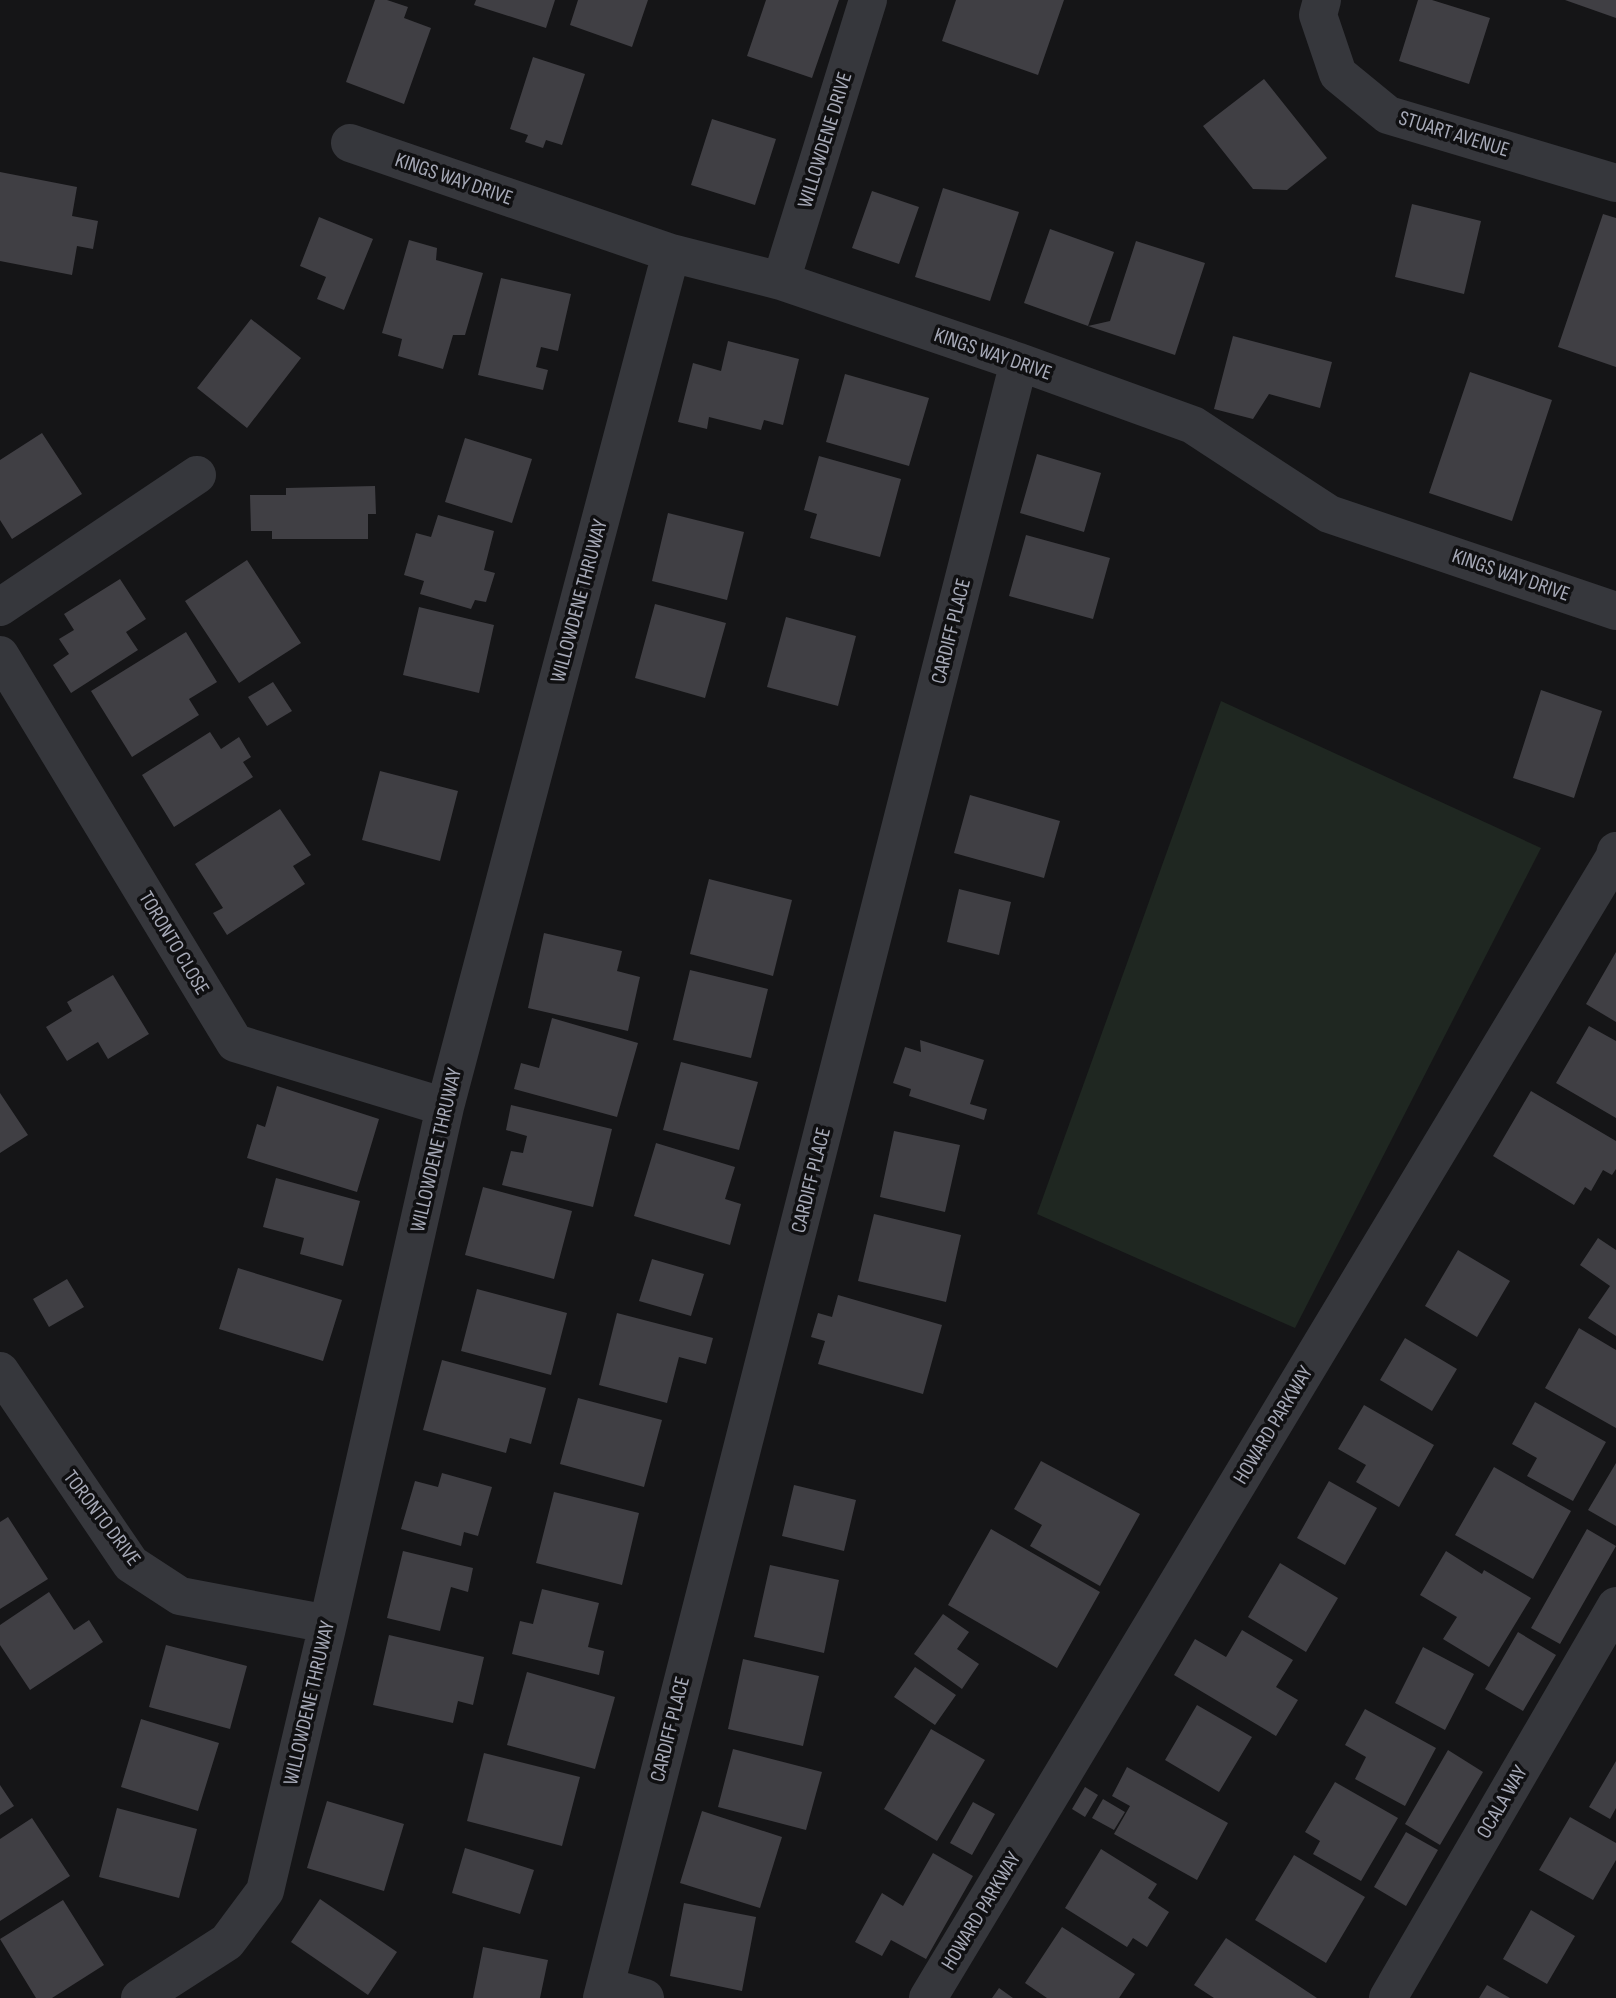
<svg xmlns="http://www.w3.org/2000/svg" width="1616" height="1998" font-family="'Sofia Sans Condensed',sans-serif">
  <rect width="100%" height="100%" fill="#151517"/>
  <path fill="#1f2721" d="M1221,701L1541,848L1295,1328L1037,1214Z"/>
  <path fill="#403f44" d="M375,0H387L408,7L404,18L431,28L404,104L346,82Z
    M476,0H555L546,28L474,5Z
    M578,0H648L632,47L570,25Z
    M766,0H839L812,78L747,56Z
    M956,0H1064L1038,75L942,41Z
    M1418,0H1432L1490,18L1469,84L1399,61Z
    M1565,0H1616V18Z
    M533,57L585,74L562,145L546,140L543,148L525,142L528,135L510,129Z
    M1264,79L1327,158L1287,190L1253,189L1203,126Z
    M712,119L776,139L755,205L691,185Z
    M0,172L77,187L72,216L98,221L93,249L77,246L72,275L0,261Z
    M943,188L1019,212L990,301L915,277Z
    M872,191L919,207L899,264L852,248Z
    M1412,204L1481,221L1464,294L1395,277Z
    M1603,214L1616,218V367L1558,347Z
    M319,217L373,239L344,310L317,299L326,277L300,266Z
    M1050,229L1114,252L1088,326L1024,303Z
    M409,240L437,248L436,260L483,273L465,335H453L443,369L398,356L402,339L382,333Z
    M1136,241L1205,263L1175,355L1088,326L1110,321Z
    M501,278L571,294L558,351L541,347L536,367L548,370L543,390L478,375Z
    M251,319L301,358L247,428L197,388Z
    M1233,336L1332,362L1320,408L1269,394L1253,419L1214,409Z
    M728,341L799,359L783,425L764,420L761,430L709,417L707,429L678,422L693,363L721,371Z
    M1470,372L1552,400L1512,521L1429,493Z
    M845,374L929,398L909,466L826,442Z
    M42,433L82,494L12,539L0,520V460Z
    M465,438L532,459L512,523L445,502Z
    M1037,454L1101,473L1084,532L1020,513Z
    M819,456L901,479L880,557L810,538L817,514L804,510Z
    M375,486L376,514H368V539H272V531H251L250,495H286V488Z
    M668,513L744,532L727,600L652,581Z
    M438,515L494,531L484,570L495,573L486,602L475,600L471,609L420,594L424,581L404,575L416,533L431,537Z
    M1026,535L1110,558L1093,619L1009,596Z
    M247,560L301,643L239,683L185,601Z
    M120,579L146,619L126,632L138,650L71,693L53,665L69,654L59,639L74,630L64,614Z
    M655,604L726,623L705,698L635,678Z
    M419,607L494,625L479,693L403,675Z
    M786,617L856,636L838,706L767,687Z
    M186,632L217,682L189,699L199,715L132,757L91,691Z
    M273,682L292,711L267,726L248,697Z
    M1541,690L1602,711L1574,798L1513,778Z
    M210,732L221,749L239,737L251,757L243,762L253,777L174,827L142,775Z
    M380,771L458,791L440,861L362,840Z
    M970,795L1060,821L1044,878L954,853Z
    M280,809L311,855L293,866L305,884L227,935L213,913L223,908L195,864Z
    M709,879L792,900L773,976L690,954Z
    M959,889L1011,902L999,955L947,942Z
    M544,933L622,951L617,971L640,977L628,1031L528,1008Z
    M1616,952V1022L1586,1004Z
    M690,970L768,989L751,1058L673,1040Z
    M113,975L149,1034L108,1059L98,1042L67,1061L46,1027L72,1011L67,1002Z
    M552,1018L638,1043L617,1117L514,1089L521,1063L539,1068Z
    M1589,1026L1616,1041V1118L1556,1083Z
    M920,1040L984,1060L970,1104L987,1109L984,1120L909,1096L911,1089L893,1083L905,1047L921,1052Z
    M681,1062L758,1082L739,1150L663,1130Z
    M277,1086L379,1119L357,1192L247,1158L257,1124L265,1127Z
    M1531,1091L1616,1141V1169L1612,1175L1603,1170L1591,1191L1585,1187L1574,1205L1493,1156Z
    M0,1093L28,1135L0,1153Z
    M511,1105L612,1129L593,1207L502,1185L511,1151L523,1153L527,1136L506,1130Z
    M894,1131L960,1145L945,1212L880,1197Z
    M656,1143L735,1167L725,1199L741,1204L730,1245L634,1216Z
    M276,1178L360,1201L343,1266L300,1254L304,1238L263,1227Z
    M483,1187L572,1211L554,1279L465,1255Z
    M874,1214L961,1235L946,1302L858,1281Z
    M1598,1238L1616,1250V1336L1588,1318L1610,1286L1580,1265Z
    M1458,1250L1510,1281L1477,1337L1425,1306Z
    M652,1259L704,1274L691,1316L639,1301Z
    M238,1268L342,1300L323,1361L219,1329Z
    M67,1279L84,1307L49,1327L33,1299Z
    M477,1289L567,1313L551,1375L461,1351Z
    M838,1295L942,1325L923,1394L818,1364L825,1341L811,1337L818,1313L832,1317Z
    M617,1313L713,1338L706,1364L679,1357L667,1403L599,1385Z
    M1579,1328L1616,1350V1428L1545,1388Z
    M1405,1338L1457,1369L1432,1411L1380,1380Z
    M442,1360L546,1388L531,1444L510,1438L506,1453L423,1430Z
    M578,1398L662,1420L644,1487L560,1464Z
    M1535,1402L1606,1442L1573,1501L1527,1476L1537,1458L1512,1444Z
    M1364,1405L1434,1445L1399,1507L1356,1482L1366,1465L1338,1449Z
    M1041,1461L1140,1514L1100,1586L1030,1546L1042,1525L1014,1509Z
    M1616,1463V1526L1588,1510Z
    M1494,1467L1571,1511L1533,1579L1455,1535Z
    M442,1473L492,1487L478,1536L464,1532L461,1546L401,1529L415,1481L438,1487Z
    M1329,1481L1377,1508L1345,1565L1297,1538Z
    M794,1485L856,1500L844,1551L782,1536Z
    M554,1492L639,1513L622,1585L536,1563Z
    M8,1517L48,1579L0,1609V1522Z
    M991,1529L1100,1592L1057,1668L948,1605Z
    M1587,1529L1616,1546L1560,1644L1531,1628Z
    M403,1551L473,1568L468,1592L451,1587L440,1631L387,1618Z
    M1446,1551L1482,1574L1484,1570L1531,1598L1489,1667L1443,1639L1457,1617L1420,1595Z
    M1280,1563L1338,1598L1306,1652L1248,1617Z
    M770,1565L839,1580L824,1653L754,1637Z
    M542,1589L599,1603L588,1647L604,1651L599,1675L512,1654L520,1621L533,1624Z
    M49,1592L74,1630L89,1620L103,1642L30,1690L0,1645V1625Z
    M943,1614L969,1632L957,1649L979,1664L962,1689L914,1654Z
    M1242,1630L1293,1660L1276,1687L1298,1700L1276,1736L1174,1675L1195,1639L1226,1657Z
    M1518,1632L1556,1655L1523,1711L1485,1689Z
    M389,1635L484,1657L473,1705L458,1701L453,1723L373,1705Z
    M166,1645L247,1666L230,1729L149,1707Z
    M1423,1647L1474,1674L1445,1730L1395,1703Z
    M743,1659L819,1676L803,1746L728,1729Z
    M915,1667L956,1695L935,1725L894,1697Z
    M527,1672L615,1697L595,1769L507,1745Z
    M1197,1705L1252,1737L1219,1792L1165,1760Z
    M1365,1709L1436,1748L1405,1806L1355,1779L1366,1757L1345,1745Z
    M141,1719L219,1743L198,1811L121,1787Z
    M931,1729L985,1760L937,1841L884,1809Z
    M733,1749L822,1772L806,1830L718,1807Z
    M1448,1750L1483,1772L1440,1845L1405,1824Z
    M484,1753L580,1777L562,1846L467,1821Z
    M1616,1761V1808L1610,1819L1589,1807Z
    M1127,1767L1228,1823L1197,1880L1114,1834L1130,1806L1112,1796Z
    M1335,1782L1398,1818L1361,1881L1313,1854L1320,1841L1305,1832Z
    M0,1785L14,1806L0,1815Z
    M1085,1787L1098,1795L1085,1817L1072,1809Z
    M1103,1799L1125,1812L1114,1830L1092,1818Z
    M327,1801L404,1824L384,1891L307,1868Z
    M973,1802L995,1814L972,1855L950,1843Z
    M117,1808L197,1829L179,1898L99,1877Z
    M702,1811L782,1837L760,1908L680,1883Z
    M1570,1817L1616,1843V1860L1593,1900L1539,1870Z
    M32,1818L70,1876L0,1921V1839Z
    M1406,1832L1438,1850L1406,1906L1374,1887Z
    M465,1848L534,1870L520,1914L452,1893Z
    M1101,1849L1157,1884L1148,1898L1169,1912L1147,1947L1133,1938L1127,1947L1065,1908Z
    M933,1853L973,1876L926,1959L891,1940L882,1956L855,1942L882,1893L903,1906Z
    M1294,1855L1365,1897L1326,1963L1255,1920Z
    M320,1899L397,1952L368,1995L291,1942Z
    M63,1900L104,1965L52,1998H36L0,1939Z
    M684,1903L756,1917L742,1991L670,1976Z
    M1531,1910L1575,1936L1547,1984L1503,1959Z
    M1062,1927L1135,1974L1119,1998H1047L1025,1983Z
    M1226,1938L1317,1998H1214L1194,1985Z
    M483,1947L548,1960L540,1998H473Z
    M1487,1985L1510,1998H1479Z
    M999,1988L1013,1998H992Z"/>
  <g fill="none" stroke-linecap="round" stroke-linejoin="round">
    <path stroke="#36373c" stroke-width="38" d="M1322,0L1318,15L1338,74L1388,115L1616,183
      M350,143L671,253L781,281L1019,362L1193,425L1329,514L1616,611
      M781,281L868,0
      M0,607L197,475
      M0,655L235,1043L445,1107
      M0,1371L131,1564L180,1596L328,1624
      M605,1986L645,1998
      M140,1998L227,1942L265,1891L328,1624L445,1107L671,253
      M602,1998L1019,362
      M928,1998L1614,858L1616,851
      M1388,1998L1616,1606"/>
  </g>
  <g text-anchor="middle" dominant-baseline="central" stroke-width="7" stroke-linejoin="round" paint-order="stroke">
    <g font-size="21" fill="#a7aab8" stroke="#101012">
      <text transform="translate(1454 134) rotate(17)">STUART AVENUE</text>
      <text transform="translate(825 140) rotate(-73)">WILLOWDENE DRIVE</text>
      <text transform="translate(454 179) rotate(19)">KINGS WAY DRIVE</text>
      <text transform="translate(993 354) rotate(19)">KINGS WAY DRIVE</text>
      <text transform="translate(1511 575) rotate(19)">KINGS WAY DRIVE</text>
      <text transform="translate(579 601) rotate(-75)">WILLOWDENE THRUWAY</text>
      <text transform="translate(951 631) rotate(-76)">CARDIFF PLACE</text>
      <text transform="translate(174 943) rotate(59)">TORONTO CLOSE</text>
      <text transform="translate(436 1150) rotate(-77)">WILLOWDENE THRUWAY</text>
      <text transform="translate(811 1180) rotate(-76)">CARDIFF PLACE</text>
      <text transform="translate(1273 1425) rotate(-59)">HOWARD PARKWAY</text>
      <text transform="translate(102 1518) rotate(53)">TORONTO DRIVE</text>
      <text transform="translate(309 1703) rotate(-77)">WILLOWDENE THRUWAY</text>
      <text transform="translate(670 1729) rotate(-76)">CARDIFF PLACE</text>
      <text transform="translate(1502 1802) rotate(-60)">OCALA WAY</text>
      <text transform="translate(981 1911) rotate(-59)">HOWARD PARKWAY</text>
    </g>
  </g>
</svg>
